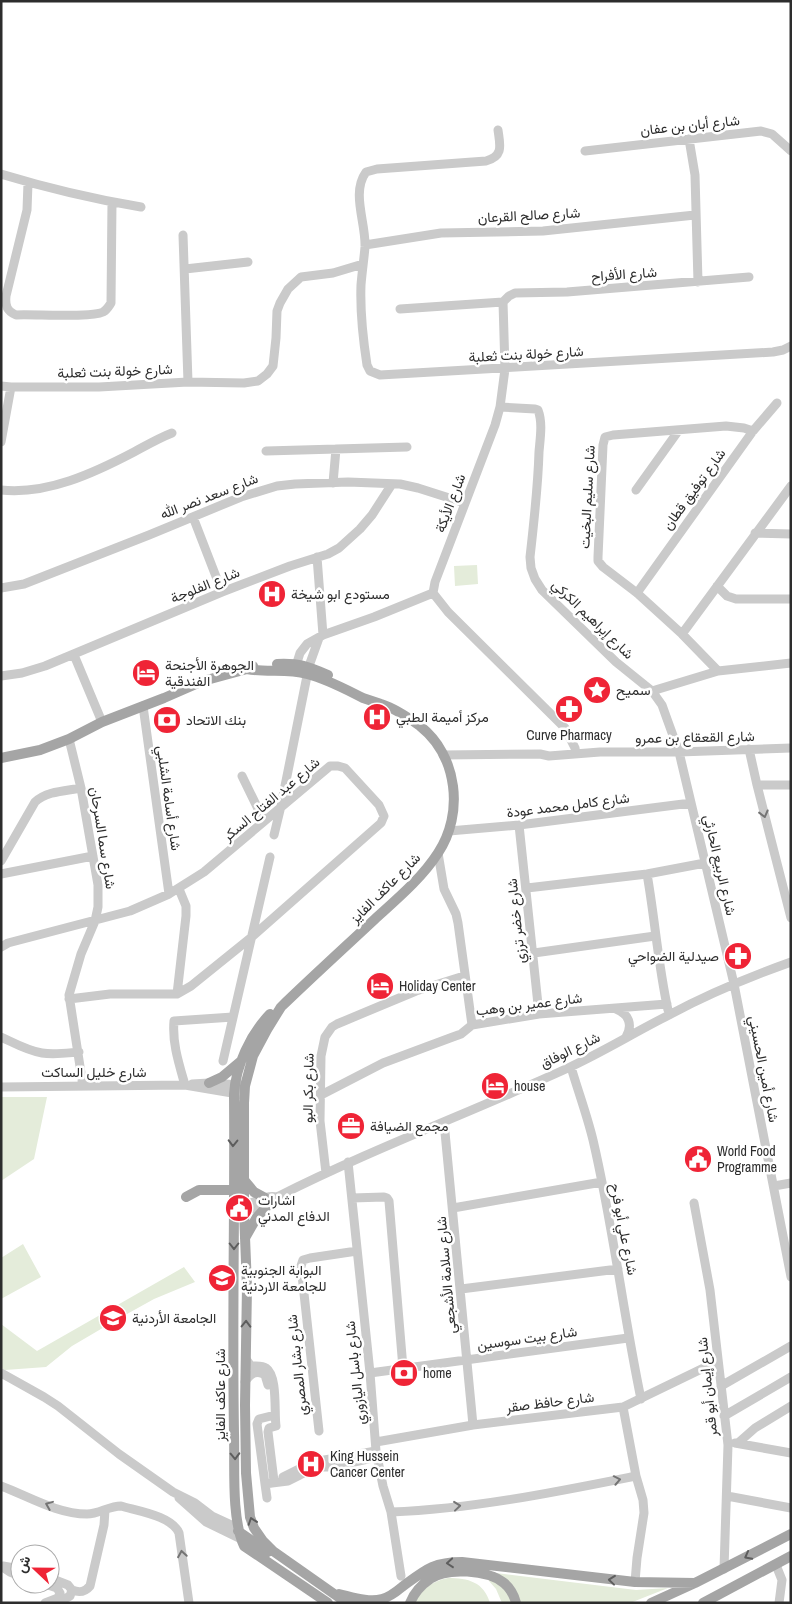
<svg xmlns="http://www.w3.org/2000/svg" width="792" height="1604" font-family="'Archivo Narrow',Vazirmatn,sans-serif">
  <rect width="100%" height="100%" fill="#fff"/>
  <path fill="#e4ecda" d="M477,565L478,584L455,586L454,566Z
    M1,1097H47L34,1159L1,1181Z
    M23,1244L41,1277L1,1299V1258Z
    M184,1267L195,1282L154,1299L118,1319L72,1346L46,1367L5,1370L1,1368V1324L37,1351Z
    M488,1572L636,1590L668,1588L630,1603H502L496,1589L489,1581Z
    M448,1578C468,1578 484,1582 490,1603H415C421,1589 433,1581 448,1578Z"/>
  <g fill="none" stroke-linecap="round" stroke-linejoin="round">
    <path stroke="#cacaca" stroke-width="9" d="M498,130C500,145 504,156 486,161L377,169L366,172C351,193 366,222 365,247C364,259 362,272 361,285C360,311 363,339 367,365L370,371L380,375L773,352L783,350L791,346
      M689,139L695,175L698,282
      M585,151L761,131L772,134L791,151
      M1,174C47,188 94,199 141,207
      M28,183L27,210L6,296C5,306 7,311 16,315C34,314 90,318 103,312C107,310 109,306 111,303L112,202
      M183,235L188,382
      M365,245L441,233L543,231L695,215
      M185,269L248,262
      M503,302L509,296L515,293L567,292L749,277
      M400,309L503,302
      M1,386L11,387H99L188,382L244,383L258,381L267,374L273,366L276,338L277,311L280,303L288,289L301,277L333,273L363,264
      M500,407L535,409L538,410C543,423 540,439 539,452C538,487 534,522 530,557L531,568L535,579L542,590L616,662L652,691L662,705L667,719L679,752L734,984L791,1277
      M1,442L11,387
      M266,451L407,447
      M333,483L336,449
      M1,490C47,495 94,473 134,452C147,445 159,438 172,433
      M636,490L679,430
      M193,517L222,592
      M755,533L791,534
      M317,557L323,635
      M717,586L727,596L736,599H791
      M1,588L24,584L149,535L241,497L277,486L295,484L348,482L400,484L418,488L465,503
      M433,593L435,582L495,425L500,407L505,369L503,302
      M433,593L448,612L565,728L575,748L576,754
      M637,593L753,431L777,403
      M682,634L791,486
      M74,655L102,722
      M295,669L300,653L307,644L323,635L374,617L433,593
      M718,671L682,634L637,593L603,567L598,561V557L603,445L605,437L613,435L726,426L744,428L753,431
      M1,676L22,673L45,666L222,592L290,566L328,554L339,548L360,529L372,515L392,484
      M652,691L718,671L791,663
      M143,706L169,894
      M69,739L81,788L98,885V907L95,921L81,954L69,995L83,1086
      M749,749L757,785L791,918
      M443,755L540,754L549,756L600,752H679L791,748
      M242,776L264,821
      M757,785H791
      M519,825L539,1014
      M449,831L519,825L691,803
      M274,835L281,806L309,666L319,638
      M438,853L444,889L456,914L458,923L472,1025
      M1,861L35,802C47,791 65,791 81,788
      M1,874L93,856
      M647,874C655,919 658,965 668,1010
      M527,888L647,874L705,863
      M1,947L8,943L130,911L169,894L204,872L330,766H338L345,768L379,805L384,816L381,823L253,936L191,986L177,994H110L69,999
      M534,953L655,936
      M177,994L186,916V906L179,889
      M616,1009C629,1014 633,1025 626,1037
      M1,1037C14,1043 28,1051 42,1053C54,1055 67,1053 79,1052
      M223,1061L270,857
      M571,1067C578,1091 587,1115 593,1140C613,1225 623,1313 641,1399
      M192,1084L209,1083L241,1085
      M185,1085C179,1064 172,1043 174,1021L233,1017
      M1,1087L185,1085L244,1095
      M321,1095L383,1063L450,1038L461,1034L472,1025L539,1014L667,1004
      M444,1122L473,1425
      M348,1162L370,1373L376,1451L383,1486L391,1512L401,1576
      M326,1173L320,1121L321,1056L325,1037L332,1027L337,1024L416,991L464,976
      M774,1186L791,1183
      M352,1198L384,1197L387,1198L389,1201L403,1368
      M694,1203L710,1290L728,1445L724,1569
      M240,1206C253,1205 264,1194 277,1197
      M453,1208L602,1182
      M239,1213L270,1203L277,1197C372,1149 472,1112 568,1068C603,1052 635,1032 669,1015C708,994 749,977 791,962
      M461,1289L618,1269
      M246,1359L251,1366C256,1366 262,1365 266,1368C278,1376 274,1413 276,1426L269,1428L268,1432L274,1481L272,1483L265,1484L257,1424L259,1419L275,1415
      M1,1373L44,1397L58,1406L119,1454L173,1492L195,1503L212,1516L238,1528
      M370,1373L628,1338
      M245,1382C250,1374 257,1369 265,1375L268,1385
      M721,1386L791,1346
      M623,1407L636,1476L643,1500L644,1513L637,1558L635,1582
      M724,1416L791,1377
      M319,1431L301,1266L303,1260L310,1258L357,1251
      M376,1442L473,1425L623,1407L718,1361
      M735,1443L791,1453
      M738,1443L755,1428L791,1406
      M283,1477L313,1462L376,1451
      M272,1483L288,1481L298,1476L314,1467H331L377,1457
      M265,1484L267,1498
      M1,1486C28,1496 57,1514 87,1514C99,1514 109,1506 121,1506C138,1511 172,1516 179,1533L189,1603
      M727,1496L791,1508
      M179,1498L206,1522L241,1539
      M391,1512C473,1509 556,1492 636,1476
      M776,1565L782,1580L779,1603
      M1,1566L10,1572L20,1576
      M3,1566L20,1569
      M50,1578L68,1585L72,1590L70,1596L57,1603
      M45,1584L57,1588L60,1593L58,1598L45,1603
      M72,1590C80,1593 85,1592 90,1586L104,1525L105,1510"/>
    <path stroke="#a5a5a5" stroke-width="10" d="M277,664C299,663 308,666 328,675
      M247,669C267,673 287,668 307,674C327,679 345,689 363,698C369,700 375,702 381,704C394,708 409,718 420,726C458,756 464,814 438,853C422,878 397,899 375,919C344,948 312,977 281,1007L268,1028L253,1056L245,1086L244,1103V1212L247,1287L245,1405L246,1473L250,1517L254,1528L263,1541L273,1551L347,1603
      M1,758L40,750L69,739L102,722L164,698L203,681L247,669L253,666
      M270,1014C250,1035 236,1065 234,1094C235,1207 232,1320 234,1433C235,1464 231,1518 244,1546L328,1603
      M209,1083L222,1077L241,1061
      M244,1180L254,1192L265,1198
      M186,1197L199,1190H234
      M245,1238L257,1217L270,1203
      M238,1531L268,1552
      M339,1594C352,1597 369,1603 382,1599C390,1597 396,1592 402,1587C425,1570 433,1562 462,1562L635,1582L695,1583
      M410,1603C414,1593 421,1585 430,1579C447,1567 488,1570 504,1583C510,1588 514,1595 516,1603
      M651,1603L695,1583L791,1534
      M703,1603L791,1556"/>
  </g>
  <defs><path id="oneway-chevron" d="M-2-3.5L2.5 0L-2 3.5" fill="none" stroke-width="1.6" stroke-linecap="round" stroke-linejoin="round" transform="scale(1.25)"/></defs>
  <g stroke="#747474">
    <use href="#oneway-chevron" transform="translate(764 814) rotate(76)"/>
    <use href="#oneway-chevron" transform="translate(617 1480) rotate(-11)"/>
    <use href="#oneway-chevron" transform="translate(49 1505) rotate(-158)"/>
    <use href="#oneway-chevron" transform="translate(457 1506) rotate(-6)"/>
    <use href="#oneway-chevron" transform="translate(182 1554) rotate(-99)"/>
  </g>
  <g stroke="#5d5d5d">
    <use href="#oneway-chevron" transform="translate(233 1143) rotate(91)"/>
    <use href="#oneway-chevron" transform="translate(234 1246) rotate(90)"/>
    <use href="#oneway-chevron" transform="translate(246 1324) rotate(-89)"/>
    <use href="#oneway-chevron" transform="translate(235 1456) rotate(88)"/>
    <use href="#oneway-chevron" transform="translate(252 1521) rotate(-109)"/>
    <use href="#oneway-chevron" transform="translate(748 1556) rotate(152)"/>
    <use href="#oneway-chevron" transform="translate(450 1563) rotate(175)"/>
    <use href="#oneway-chevron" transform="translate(612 1580) rotate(-174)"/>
  </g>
  <defs>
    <symbol id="hospital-disc" viewBox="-11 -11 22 22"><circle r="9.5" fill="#ef2436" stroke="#fff"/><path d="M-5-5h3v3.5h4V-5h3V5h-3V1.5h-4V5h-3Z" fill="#fff"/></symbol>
    <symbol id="hotel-disc" viewBox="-11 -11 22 22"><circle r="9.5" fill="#ef2436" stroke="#fff"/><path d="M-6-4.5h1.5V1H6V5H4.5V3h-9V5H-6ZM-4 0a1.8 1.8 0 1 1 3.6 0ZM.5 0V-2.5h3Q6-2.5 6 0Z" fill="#fff"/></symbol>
    <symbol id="sight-disc" viewBox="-11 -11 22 22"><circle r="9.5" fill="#ef2436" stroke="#fff"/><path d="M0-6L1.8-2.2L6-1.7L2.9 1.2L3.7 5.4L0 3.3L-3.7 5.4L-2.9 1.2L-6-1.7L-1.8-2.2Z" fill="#fff"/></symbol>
    <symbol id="pharmacy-disc" viewBox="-11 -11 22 22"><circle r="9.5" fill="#ef2436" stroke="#fff"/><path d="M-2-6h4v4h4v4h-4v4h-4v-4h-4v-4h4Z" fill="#fff"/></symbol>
    <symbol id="bank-disc" viewBox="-11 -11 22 22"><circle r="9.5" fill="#ef2436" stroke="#fff"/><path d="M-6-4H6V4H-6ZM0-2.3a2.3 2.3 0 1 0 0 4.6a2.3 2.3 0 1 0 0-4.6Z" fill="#fff"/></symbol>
    <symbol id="office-disc" viewBox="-11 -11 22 22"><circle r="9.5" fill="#ef2436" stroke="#fff"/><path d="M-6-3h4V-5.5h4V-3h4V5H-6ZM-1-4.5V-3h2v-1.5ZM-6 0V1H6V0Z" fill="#fff"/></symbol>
    <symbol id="civic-disc" viewBox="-11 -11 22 22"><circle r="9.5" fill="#ef2436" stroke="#fff"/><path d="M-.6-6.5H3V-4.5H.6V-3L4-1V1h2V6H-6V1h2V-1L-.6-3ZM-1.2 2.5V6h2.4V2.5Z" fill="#fff"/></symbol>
    <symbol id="university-disc" viewBox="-11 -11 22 22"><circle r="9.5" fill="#ef2436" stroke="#fff"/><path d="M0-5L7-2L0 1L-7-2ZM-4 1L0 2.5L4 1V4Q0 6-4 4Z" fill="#fff"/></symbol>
  </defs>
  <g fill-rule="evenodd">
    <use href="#hospital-disc" x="256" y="578" width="32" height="32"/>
    <use href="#hotel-disc" x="130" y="657" width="32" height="32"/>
    <use href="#sight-disc" x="581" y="674" width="32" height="32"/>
    <use href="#pharmacy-disc" x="553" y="693" width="32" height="32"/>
    <use href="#hospital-disc" x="361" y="701" width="32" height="32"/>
    <use href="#bank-disc" x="151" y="704" width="32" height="32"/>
    <use href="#pharmacy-disc" x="722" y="940" width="32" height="32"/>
    <use href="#hotel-disc" x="364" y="970" width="32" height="32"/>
    <use href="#hotel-disc" x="479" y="1070" width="32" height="32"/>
    <use href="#office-disc" x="335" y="1110" width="32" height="32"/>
    <use href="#civic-disc" x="682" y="1143" width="32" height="32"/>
    <use href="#civic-disc" x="223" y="1192" width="32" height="32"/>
    <use href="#university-disc" x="206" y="1262" width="32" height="32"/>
    <use href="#university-disc" x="97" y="1302" width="32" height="32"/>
    <use href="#bank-disc" x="388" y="1357" width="32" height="32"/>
    <use href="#hospital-disc" x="295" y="1448" width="32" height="32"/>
  </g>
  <g text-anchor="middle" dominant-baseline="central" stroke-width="5" stroke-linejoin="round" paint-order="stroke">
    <g font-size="14" fill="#2d2d2d" stroke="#fff">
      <text transform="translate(690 125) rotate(-6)">شارع أبان بن عفان</text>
      <text transform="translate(529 215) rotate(-3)">شارع صالح القرعان</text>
      <text transform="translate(624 274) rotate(-4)">شارع الأفراح</text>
      <text transform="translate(526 354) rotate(-3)">شارع خولة بنت ثعلبة</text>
      <text transform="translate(115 371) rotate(-2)">شارع خولة بنت ثعلبة</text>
      <text transform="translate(694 489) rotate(-54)">شارع توفيق قطان</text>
      <text transform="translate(209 496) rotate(-21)">شارع سعد نصر الله</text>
      <text transform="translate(587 497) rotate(-87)">شارع سليم البخيت</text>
      <text transform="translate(450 503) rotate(-69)">شارع الأيكة</text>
      <text transform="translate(205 585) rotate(-22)">شارع الفلوجة</text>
      <text transform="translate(593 619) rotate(44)">شارع إبراهيم الكركي</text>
      <text transform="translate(695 737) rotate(-1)">شارع القعقاع بن عمرو</text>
      <text transform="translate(169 798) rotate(82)">شارع أسامة الشلبي</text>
      <text transform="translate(271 799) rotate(-40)">شارع عبد الفتاح السكر</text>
      <text transform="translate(568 805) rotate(-7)">شارع كامل محمد عودة</text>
      <text transform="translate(103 838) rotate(81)">شارع سما السرحان</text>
      <text transform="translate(720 865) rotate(77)">شارع الربيع الحارثي</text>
      <text transform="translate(385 888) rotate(-45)">شارع عاكف الفايز</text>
      <text transform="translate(516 921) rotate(-96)">شارع خضر ترزي</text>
      <text transform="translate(529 1004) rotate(-7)">شارع عمير بن وهب</text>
      <text transform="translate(570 1050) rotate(-26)">شارع الوفاق</text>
      <text transform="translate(764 1069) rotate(79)">شارع أمين الحسيني</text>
      <text x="94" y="1072">شارع خليل الساكت</text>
      <text transform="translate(308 1088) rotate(-89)">شارع بكر البو</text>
      <text transform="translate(624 1229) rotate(79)">شارع علي أبو فرح</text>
      <text transform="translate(446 1275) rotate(-95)">شارع سلامة الأشجعي</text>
      <text transform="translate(527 1338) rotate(-8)">شارع بيت سوسين</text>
      <text transform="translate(297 1365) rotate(-96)">شارع بشار المصري</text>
      <text transform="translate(355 1373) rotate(-96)">شارع باسل اليازوري</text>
      <text transform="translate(707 1387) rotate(-96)">شارع إيمان أبو قمر</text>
      <text transform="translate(220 1395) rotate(-90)">شارع عاكف الفايز</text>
      <text transform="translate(550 1402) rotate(-7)">شارع حافظ صقر</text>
    </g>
    <g font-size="14" fill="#2d2d2d" stroke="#fff" text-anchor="start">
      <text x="291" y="594">مستودع ابو شيخة</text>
      <text x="165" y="665">الجوهرة الأجنحة<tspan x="165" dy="16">الفندقية</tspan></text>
      <text x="616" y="690">سميح</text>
      <text x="396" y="717">مركز أميمة الطبي</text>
      <text x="186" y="720">بنك الاتحاد</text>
      <text x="569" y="735" text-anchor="middle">Curve Pharmacy</text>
      <text x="719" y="956" text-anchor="end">صيدلية الضواحي</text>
      <text x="399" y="986">Holiday Center</text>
      <text x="514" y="1086">house</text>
      <text x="370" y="1126">مجمع الضيافة</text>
      <text x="717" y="1151">World Food<tspan x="717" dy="16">Programme</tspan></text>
      <text x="258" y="1200">اشارات<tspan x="258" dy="16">الدفاع المدني</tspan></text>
      <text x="241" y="1270">البوابة الجنوبية<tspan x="241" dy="16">للجامعة الاردنية</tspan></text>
      <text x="132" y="1318">الجامعة الأردنية</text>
      <text x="423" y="1373">home</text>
      <text x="330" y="1456">King Hussein<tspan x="330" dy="16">Cancer Center</tspan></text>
    </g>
  </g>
  <rect width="792" height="1604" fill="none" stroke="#2d2d2d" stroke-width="5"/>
  <g transform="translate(35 1569) rotate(292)"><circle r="24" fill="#ffffff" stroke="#ababab"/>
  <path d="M0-4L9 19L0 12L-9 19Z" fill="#ef2436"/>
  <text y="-8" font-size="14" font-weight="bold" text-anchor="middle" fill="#2d2d2d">ش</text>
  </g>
</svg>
